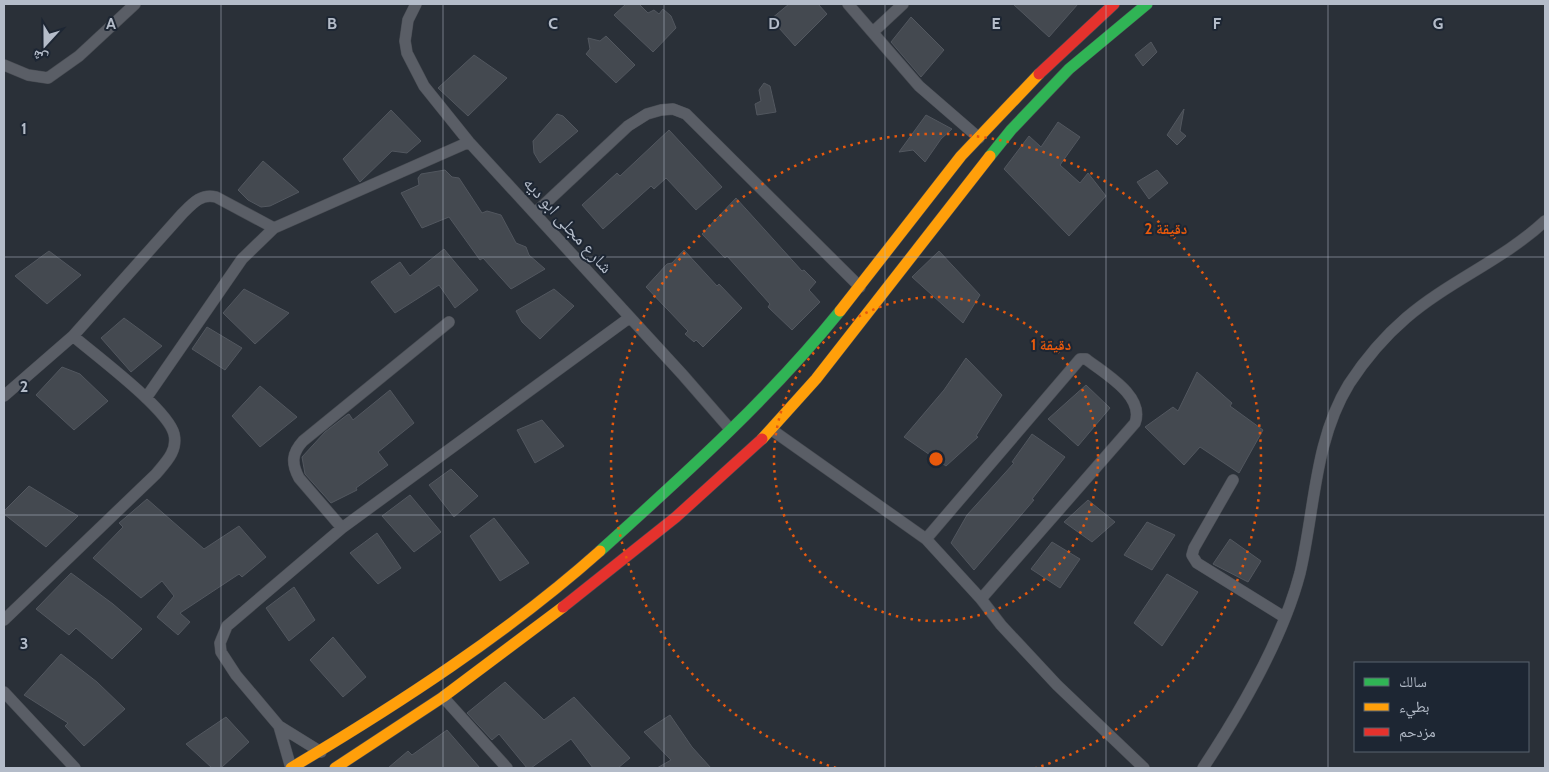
<svg xmlns="http://www.w3.org/2000/svg" width="1549" height="772" font-family="Cabin,'Noto Naskh Arabic',sans-serif">
  <rect width="100%" height="100%" fill="#2a3038"/>
  <path fill="#444950" stroke="#52575f" d="M626,4H639L648,13L654,10L659,14L663,9L671,16L676,28L653,52L614,15Z
    M789,4H818L827,14L795,46L771,19Z
    M1013,4H1078L1049,37Z
    M911,17L944,50L921,77L891,42Z
    M606,36L635,65L616,83L586,54L590,49L588,38L600,41Z
    M1151,42L1157,52L1143,66L1135,55Z
    M474,55L507,78L468,116L438,88Z
    M764,83L770,86L776,112L757,115L755,104L761,101L759,90Z
    M1184,109L1180,131L1186,136L1177,145L1167,135Z
    M391,110L421,141L407,153L392,151L360,182L343,159Z
    M557,114L563,116L578,131L540,163L534,153L533,141Z
    M926,115L952,129L941,139L925,162L913,150L899,152Z
    M1058,122L1080,137L1060,165L1080,183L1088,173L1106,196L1069,236L1004,169L1029,136L1041,147Z
    M669,130L722,187L696,210L666,178L654,189L651,186L603,229L582,205L617,173L620,176Z
    M263,161L299,192L270,206L261,207L248,200L238,190Z
    M445,170L452,177L459,178L482,213L487,211L501,215L516,243L526,247L529,255L545,269L511,289L483,258L480,260L449,217L422,228L401,193L419,185L418,178L421,174Z
    M1157,170L1168,183L1149,199L1137,182Z
    M736,198L802,271L804,270L816,282L809,290L820,302L792,330L768,307L770,304L727,256L725,258L702,234Z
    M444,249L478,290L455,308L439,285L395,313L371,282L400,262L410,276Z
    M684,250L717,286L719,284L742,308L703,347L696,340L694,342L685,334L688,331L646,287L667,264L672,263Z
    M49,251L81,275L47,304L15,276Z
    M939,251L980,295L963,323L912,277Z
    M244,289L289,313L255,344L223,313Z
    M554,289L574,306L540,339L522,322L516,311Z
    M124,318L162,346L131,372L101,338Z
    M207,327L242,348L225,370L192,349Z
    M966,358L1002,395L976,436L978,437L946,466L904,437L944,390Z
    M62,367L80,374L108,401L74,430L36,395Z
    M1197,372L1232,403L1230,406L1263,430L1239,473L1200,447L1184,465L1145,427L1173,407L1178,411Z
    M1086,385L1110,408L1078,446L1048,419Z
    M260,386L297,417L260,447L232,416Z
    M390,390L414,423L378,452L388,465L356,488L357,490L331,503L305,474L302,457L325,432L347,415L349,414L353,420Z
    M542,420L564,446L535,463L517,430Z
    M1032,434L1065,457L1032,499L1034,500L974,570L951,543L967,515L1014,463L1012,462Z
    M451,469L478,496L454,517L429,485Z
    M29,486L78,516L46,547L4,514V511Z
    M410,495L441,532L414,552L382,516Z
    M147,499L204,549L239,526L266,557L242,577L239,574L180,613L190,622L178,635L157,617L174,596L162,581L141,598L93,558L123,527L119,523Z
    M1088,500L1115,522L1092,542L1064,522Z
    M494,518L529,563L500,581L470,536Z
    M1147,522L1175,535L1152,570L1124,555Z
    M377,533L401,568L378,584L350,553Z
    M1230,539L1261,561L1248,582L1213,564Z
    M1052,542L1080,559L1060,588L1031,569Z
    M71,573L113,604L142,629L112,659L76,628L69,635L36,609Z
    M1167,574L1198,592L1162,646L1134,623Z
    M294,587L315,620L289,641L266,608Z
    M333,637L366,677L343,697L310,660Z
    M61,654L97,682L125,709L84,746L65,726L68,723L24,695Z
    M505,682L544,720L574,697L630,758L618,768H593L571,739L531,768H527L499,734L492,740L467,713Z
    M670,715L692,747L711,768H657L671,760L644,732Z
    M226,717L249,742L221,768H212L186,744Z
    M447,730L480,768H388L408,751L412,755Z"/>
  <g fill="none" stroke-linecap="round" stroke-linejoin="round">
    <defs>
      <path id="street" d="M416,4L408,20L405,41L407,53L424,86L469,142L682,374L730,429
        M848,4L919,86L979,138
        M873,32L903,4
        M4,65L28,75L48,78L79,56L135,4
        M535,213L628,126L647,114L661,110L673,109L686,114L860,287
        M4,396L73,336
        M146,398L242,259L274,228L469,142
        M772,430L926,539L981,599L1001,625L1057,685L1144,768
        M1233,480L1194,548L1192,555L1197,563L1284,617
        M342,528L299,478C291,463 292,453 303,441L449,322
        M926,539L1080,359H1086C1105,374 1145,396 1135,423L981,599
        M4,620L156,474C166,462 178,451 174,434C168,409 95,355 73,336L182,214C192,204 201,193 216,197L274,228
        M4,692L75,768
        M443,697L507,768
        M279,726L291,768
        M321,752L279,726L236,675L221,652L220,643L227,626L342,528L629,318
        M1203,768C1240,712 1283,638 1300,573C1315,509 1314,441 1349,384C1364,361 1385,336 1406,318C1449,281 1503,260 1545,221"/>
      <path id="fast" d="M990,156L1011,130L1069,69L1147,4
        M600,551C684,475 769,399 840,311"/>
      <path id="slow" d="M840,311L961,156L1039,74
        M762,439L816,379L990,156
        M291,768C397,705 508,633 600,551
        M335,768L443,697L563,607"/>
      <path id="jam" d="M1039,74L1114,4
        M563,607L676,517L762,439"/>
    </defs>
    <use href="#street" stroke="#484c53" stroke-width="12"/>
    <use href="#fast" stroke="#484c53" stroke-width="12"/>
    <use href="#slow" stroke="#484c53" stroke-width="12"/>
    <use href="#jam" stroke="#484c53" stroke-width="12"/>
    <use href="#street" stroke="#5a5e66" stroke-width="11"/>
    <use href="#fast" stroke="#30b455" stroke-width="11"/>
    <use href="#slow" stroke="#ff9f0a" stroke-width="11"/>
    <use href="#jam" stroke="#e5322d" stroke-width="11"/>
  </g>
  <path fill="none" stroke="#b4bcc9" stroke-width="1" stroke-opacity="0.55" d="M221,4V768M443,4V768M664,4V768M885,4V768M1106,4V768M1328,4V768M4,257H1545M4,515H1545"/>
  <g fill="none" stroke="#e8590c" stroke-width="2.5" stroke-dasharray="2.5 5">
    <circle cx="936" cy="459" r="162"/>
    <path d="M836 768A325 325 0 1 1 1036 768"/>
  </g>
  <g text-anchor="middle" dominant-baseline="central" stroke-width="4" stroke-linejoin="round" paint-order="stroke">
    <g font-size="18" fill="#b4bcc9" stroke="#1d2633">
      <text transform="translate(568 225) rotate(48)">شارع مجلى ابو ديه</text>
    </g>
  </g>
  <g font-size="16" text-anchor="middle" font-weight="bold" fill="#b4bcc9" stroke="#1d2633" stroke-width="4" stroke-linejoin="round" paint-order="stroke">
    <text x="111" y="29">A</text>
    <text x="332" y="29">B</text>
    <text x="553" y="29">C</text>
    <text x="774" y="29">D</text>
    <text x="996" y="29">E</text>
    <text x="1217" y="29">F</text>
    <text x="1438" y="29">G</text>
    <text x="24" y="134">1</text>
    <text x="24" y="392">2</text>
    <text x="24" y="649">3</text>
  </g>
  <circle cx="936" cy="459" r="8" fill="#e8590c" stroke="#1d2633" stroke-width="2.5"/>
  <g font-size="15" text-anchor="middle" font-weight="bold" fill="#e8590c" stroke="#1d2633" stroke-width="4" stroke-linejoin="round" paint-order="stroke">
    <text x="1166" y="234">2 دقيقة</text>
    <text x="1051" y="350">1 دقيقة</text>
  </g>
  <rect width="1549" height="772" fill="none" stroke="#b4bcc9" stroke-width="10"/>
  <rect x="1354" y="662" width="175" height="90" fill="#1d2633" stroke="#59626f"/>
  <rect x="1364" y="678" width="25" height="8" fill="#30b455" stroke="#59626f"/>
  <text x="1399" y="687" font-size="15" fill="#b4bcc9">سالك</text>
  <rect x="1364" y="703" width="25" height="8" fill="#ff9f0a" stroke="#59626f"/>
  <text x="1399" y="712" font-size="15" fill="#b4bcc9">بطيء</text>
  <rect x="1364" y="728" width="25" height="8" fill="#e5322d" stroke="#59626f"/>
  <text x="1399" y="737" font-size="15" fill="#b4bcc9">مزدحم</text>
  <g transform="translate(45 45) rotate(201)" stroke="#1d2633" stroke-width="4" paint-order="stroke">
  <path d="M0-4L9 19L0 12L-9 19Z" fill="#b4bcc9"/>
  <text y="-8" font-size="14" font-weight="bold" text-anchor="middle" fill="#b4bcc9">ش</text>
  </g>
</svg>
